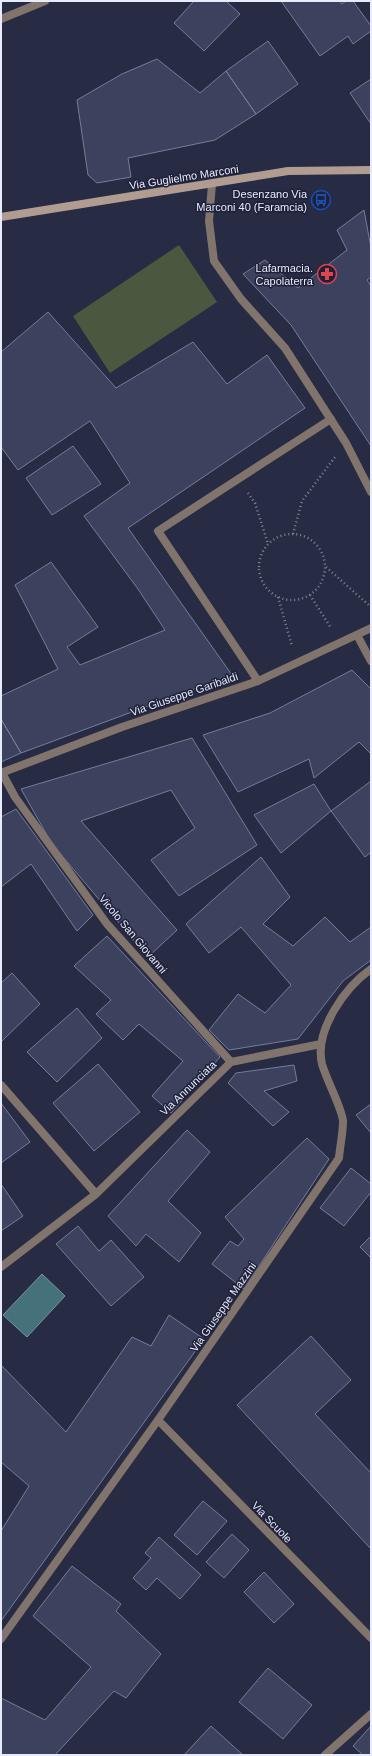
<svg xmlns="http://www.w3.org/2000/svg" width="372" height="1756" font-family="Helvetica,sans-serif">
  <rect width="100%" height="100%" fill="#272b43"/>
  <path fill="#4c573f" d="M179,245L217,302L110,373L73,316Z"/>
  <path fill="#45717a" stroke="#7696a1" d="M42,1274L65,1296L27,1337L3,1315Z"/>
  <path fill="#3c415e" stroke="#767c99" d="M194,1H226L240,14L204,51L174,23Z
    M281,1H340L342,4L346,1H353L371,26V31L353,44L348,36L320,56Z
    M268,41L298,84L256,114L226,71Z
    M157,59L200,93L226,71L256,114L215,140L128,158L131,177L97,183L88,175L77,100L122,74Z
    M371,79V124L350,93Z
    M364,210L371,248V277L367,280L371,286V446L291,325L243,274L265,260L298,288L347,250L337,230Z
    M48,312L116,388L193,342L227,384L267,355L305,408L128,528L232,675L21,753L1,719V696L58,669L15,585L51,562L98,627L67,647L80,665L165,630L138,589L84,516L130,483L90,421L18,470L1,447V352Z
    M73,446L101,484L52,515L26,478Z
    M352,670L371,689V754L359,742L314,778L309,759L238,792L203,735L270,713Z
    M1,719L21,753L1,762Z
    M192,738L257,845L179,896L151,860L195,828L171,790L81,821L177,930L148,957L52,844L21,789Z
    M371,781V852L365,857L331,811Z
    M314,784L331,811L281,853L254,815Z
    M16,809L93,915L77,931L31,864L1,887V817Z
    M261,857L290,897L263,924L293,946L325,917L350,942L371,927V960L343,981L298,1039L229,1050L209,1030L238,994L265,1013L291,985L241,927L209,953L186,924Z
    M107,936L220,1057L171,1113L152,1096L183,1061L139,1024L123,1040L96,1014L111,1000L74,966Z
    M12,973L40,1004L1,1042V983Z
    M77,1008L102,1038L57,1082L27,1052Z
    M98,1064L140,1112L94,1151L53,1103Z
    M294,1065L297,1081L264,1091L289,1112L273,1126L228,1083L236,1073Z
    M1,1103L30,1142L1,1163Z
    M371,1104V1133L356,1115Z
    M187,1130L210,1152L168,1201L201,1233L179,1262L146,1234L136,1246L108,1216Z
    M307,1138L329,1159L244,1289L212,1264L230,1241L238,1246L244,1239L225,1217Z
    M351,1168L371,1184V1192L344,1226L320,1208Z
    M1,1184L23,1216L1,1231Z
    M78,1226L99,1251L111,1240L144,1277L111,1306L56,1244Z
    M371,1236V1258L360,1247Z
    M169,1315L204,1339L1,1621V1531L29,1486L1,1462V1365L66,1432L132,1337L151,1346Z
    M311,1336L351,1380L315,1414L371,1473V1549L237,1405Z
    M203,1501L227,1521L197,1555L174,1535Z
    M232,1534L249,1550L224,1578L206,1562Z
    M159,1537L201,1575L180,1599L157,1578L146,1590L133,1578L151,1558L145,1553Z
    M72,1566L121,1604L116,1611L161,1654L126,1698L114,1691L55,1755H1V1698L45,1720L91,1667L33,1616Z
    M264,1572L294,1604L274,1623L244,1592Z
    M268,1668L312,1705L283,1739L239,1702Z
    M211,1726L243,1755H184Z
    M371,1726V1755H363L353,1746Z"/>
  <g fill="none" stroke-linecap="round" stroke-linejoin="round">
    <path stroke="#82869a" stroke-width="2.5" stroke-dasharray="1 3" stroke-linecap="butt" d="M248,493L255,503L268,544
      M293,534L302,501L335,457
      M259 567a33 33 0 1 1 66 0a33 33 0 1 1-66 0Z
      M326,567L371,607
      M310,595L331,628
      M278,597L292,646"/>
    <path stroke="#81746c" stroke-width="8" d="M258,681L158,531L331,419"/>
    <path stroke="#81746c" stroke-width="8" d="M1,19L45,1
      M212,184L209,221L214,261L241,299L285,348L346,443L371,492
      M357,635L371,661
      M1,773L122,727L258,681L371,628
      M2,773L15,797L107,924L231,1062
      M1,1085L96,1194
      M1,1267L96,1194L231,1062L321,1044
      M158,1420L371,1638
      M1,1639L158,1420L339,1158C340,1146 343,1133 343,1121C342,1108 326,1079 322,1064C314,1031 345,987 371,969
      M325,1755L371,1714"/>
    <path stroke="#b09c90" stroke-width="8" d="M1,217L288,171L371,170"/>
  </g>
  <defs>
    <symbol id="bus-ring" viewBox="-11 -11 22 22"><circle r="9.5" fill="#1e2139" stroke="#1a4fb4" stroke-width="1.5"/><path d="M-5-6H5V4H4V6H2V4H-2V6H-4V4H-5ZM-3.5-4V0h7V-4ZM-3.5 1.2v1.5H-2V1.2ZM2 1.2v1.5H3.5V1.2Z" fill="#1a4fb4"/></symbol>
    <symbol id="pharmacy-ring" viewBox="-11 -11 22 22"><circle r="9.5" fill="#1e2139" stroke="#e0444e" stroke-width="1.5"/><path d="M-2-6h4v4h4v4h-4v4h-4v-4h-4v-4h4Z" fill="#e0444e"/></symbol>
  </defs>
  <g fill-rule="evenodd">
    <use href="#bus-ring" x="310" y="189" width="22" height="22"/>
    <use href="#pharmacy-ring" x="316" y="263" width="22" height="22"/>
  </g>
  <g text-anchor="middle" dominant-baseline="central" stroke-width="3" stroke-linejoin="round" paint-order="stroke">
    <g font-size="11" fill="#e7ebfb" stroke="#1e2139">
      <text transform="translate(184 177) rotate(-9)">Via Guglielmo Marconi</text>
      <text transform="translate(184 694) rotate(-19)">Via Giuseppe Garibaldi</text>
      <text transform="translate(133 934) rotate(50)">Vicolo San Giovanni</text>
      <text transform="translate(188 1088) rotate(-44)">Via Annunciata</text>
      <text transform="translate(223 1307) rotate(-55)">Via Giuseppe Mazzini</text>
      <text transform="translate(272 1522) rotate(46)">Via Scuole</text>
    </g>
    <g font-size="11" fill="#e7ebfb" stroke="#1e2139" text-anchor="end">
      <text x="307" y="194">Desenzano Via<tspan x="307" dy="13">Marconi 40 (Faramcia)</tspan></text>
      <text x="313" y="268">Lafarmacia.<tspan x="313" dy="13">Capolaterra</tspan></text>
    </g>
  </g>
  <rect width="372" height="1756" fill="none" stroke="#e7ebfb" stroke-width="4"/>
</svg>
